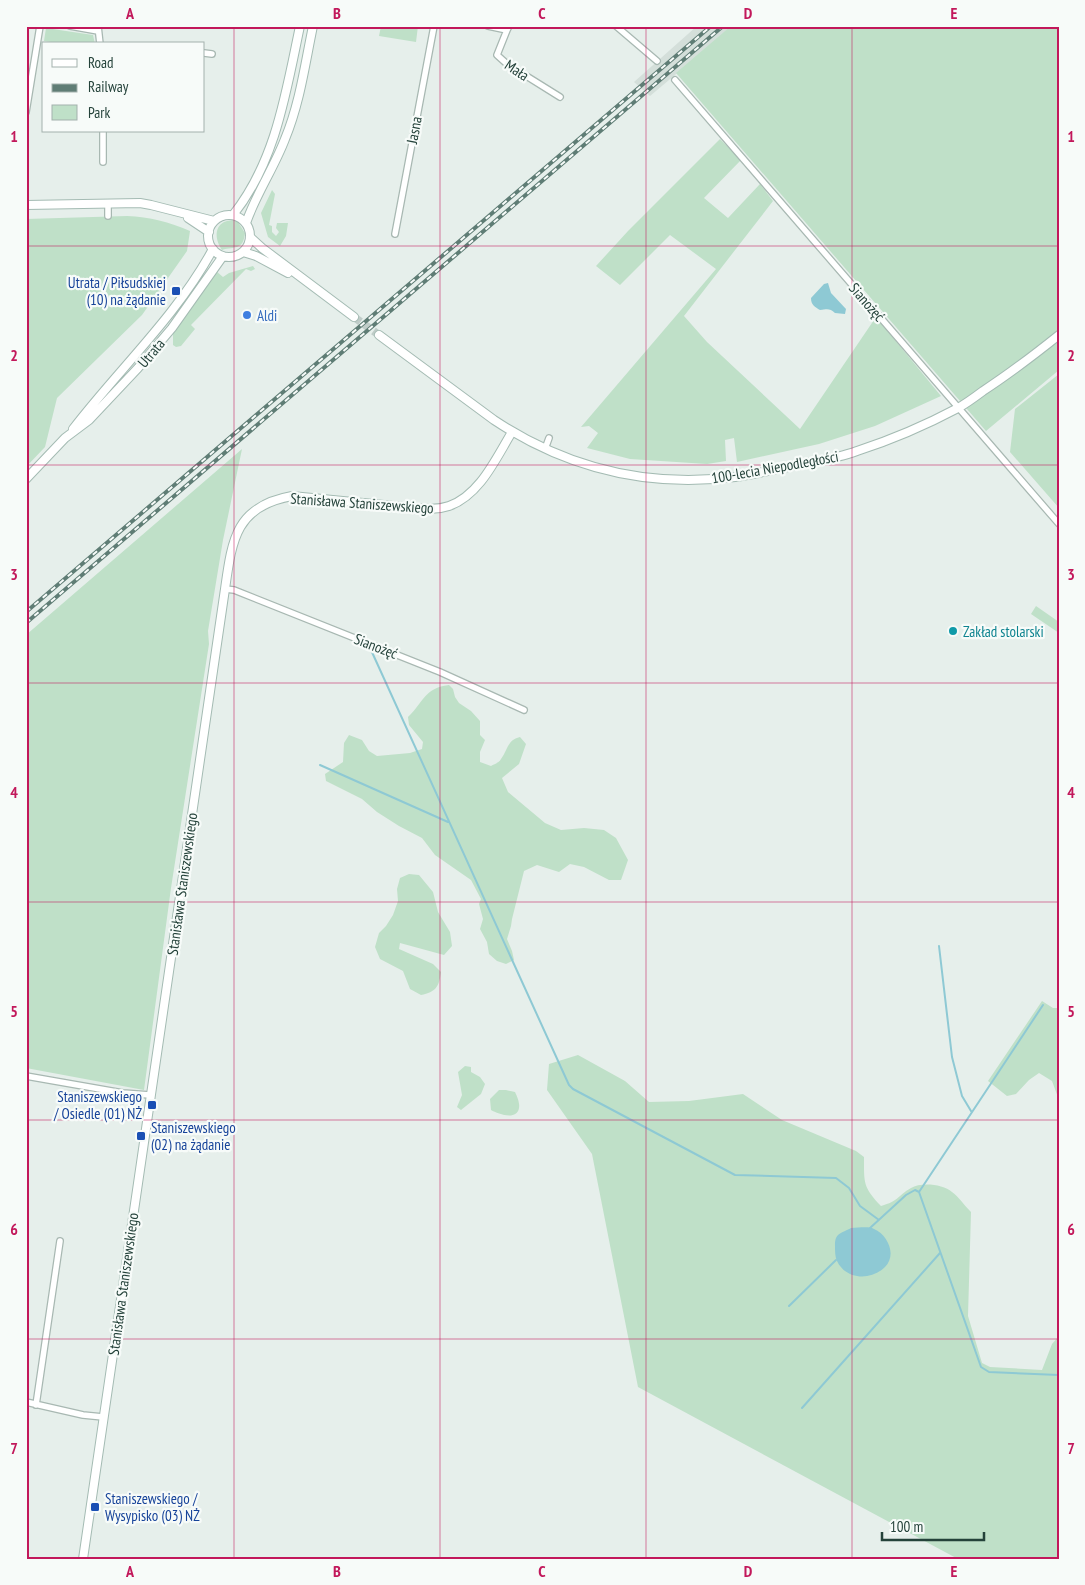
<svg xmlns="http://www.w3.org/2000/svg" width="1085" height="1585" font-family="'PT Sans Narrow',sans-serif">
  <rect width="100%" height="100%" fill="#e6efeb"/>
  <path fill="#d4dfda" d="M697,26H733L650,96L634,82Z"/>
  <path fill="#bfe0c8" d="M381,26H418L416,42L379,36Z
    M731,26H1059V370L986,431L676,73Z
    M46,28L93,35L95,44H51V42L44,41Z
    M720,139L741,160L704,198L728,218L760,184L773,201L684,316L707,342L800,429L876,317L941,396L875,426L819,444L737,462L734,438L725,440L726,461L707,464L630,459L587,448L598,433L589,426L581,427L716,269L670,235L620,285L596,266L628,231Z
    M272,190L275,194L269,225L272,226V232L276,236L279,232L276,228L277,223H288L286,236L280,246L268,237L261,213Z
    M127,216C150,217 169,222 190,231L187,251L142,315L57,398L45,447L26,467V219Z
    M236,219L245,233C243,251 235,246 222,250C216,242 213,228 224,222C228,220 232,221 236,219Z
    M253,266L255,269L251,271L246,269L191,325L195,329L181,346L176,347L173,345V333L216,271L223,277L229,273Z
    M1059,374V508L1010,452L1015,409Z
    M242,449L223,540L208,631L209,644L171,888L144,1090L26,1068V635Z
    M1036,606L1059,622V633L1031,614Z
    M449,685L453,689L455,697L459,703L471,711L480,721V735L485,740L480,752V762L491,766C494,764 499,763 501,759C508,750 507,740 520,737L526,744L519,764L502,778L508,792L545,823L561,830L584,828L604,830L616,838L628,860L621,880H609L584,867L570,864L559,872L537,865L524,871L512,919L511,926L507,939L512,951L514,960L506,964L497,961L489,954L487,942L480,929L483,919L479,904L481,899L471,880L435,855L422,838L399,826L377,812L362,799L326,781L325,774L343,762L344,743L349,735L362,740L369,751L377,756L410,753L422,749L423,742L409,725L408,717C424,702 424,688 449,685Z
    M409,874L419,875L433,892L438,912L450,932L452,946L444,955L400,943L399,949L433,964L441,972C439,987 436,992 421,995L410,989L403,971L380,959L375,947L379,933L386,926L393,915L398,901L397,889L400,878Z
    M1042,1001L1053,1008H1059V1100L1052,1081L1039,1073L1029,1080L1016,1094L1007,1096L988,1081Z
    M578,1055L625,1081L649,1102L689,1101L743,1094L782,1120L856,1151L864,1157C864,1183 863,1187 881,1206C899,1201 897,1196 911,1188C921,1182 943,1184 952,1192C959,1197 964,1205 971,1212L968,1316L982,1363L990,1367L1042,1370L1052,1344L1059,1336V1559H958L638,1387L592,1154L547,1090L549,1064Z
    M465,1066L471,1067V1072L480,1077L485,1084L481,1094L461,1110L457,1107L462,1095L458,1072Z
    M499,1090H506L515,1092C517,1096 520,1103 519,1108C517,1121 498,1114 491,1110L490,1099Z"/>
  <path fill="#8ec9d4" d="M828,283L831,293L846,309L845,314L835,313C830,308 827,309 820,310C815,307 811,305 811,298L824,284Z
    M851,1228C859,1228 868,1226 874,1229C888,1235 897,1255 885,1267C871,1281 846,1280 837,1261C835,1257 835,1251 835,1246C835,1242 835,1238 838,1235C841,1232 848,1230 851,1228Z"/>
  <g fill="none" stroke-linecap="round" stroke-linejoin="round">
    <path stroke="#8ec9d4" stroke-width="2" d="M371,650L569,1085L573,1089L735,1175L836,1178L849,1188L860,1206L879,1220
      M320,765L448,822
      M939,946L952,1057L962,1096L971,1111
      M919,1192L1043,1005
      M870,1228L906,1195L915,1190L919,1192L981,1367L989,1372L1059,1375
      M789,1306L836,1260
      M802,1408L940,1253"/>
    <path stroke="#bfccc8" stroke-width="8" stroke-dasharray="8 4" stroke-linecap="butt" d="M354,317L379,335"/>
    <defs>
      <path id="street" d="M70,26L98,31
        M98,26L100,44
        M488,26L507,30L509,26
        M616,26L657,61
        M507,30L497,55L507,64L560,97
        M204,53L212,54
        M675,80L1059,524
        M26,112L40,26
        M103,162V131
        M108,203V216
        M395,234L434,26
        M545,449L549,438
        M225,589L234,590L440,672L524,710
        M26,1076L123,1093L150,1095
        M26,1402L83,1415L103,1417
        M36,1405L60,1241"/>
      <path id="secondary" d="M26,205L140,203L151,205L214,221
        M233,215C276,161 286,92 300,26
        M208 236a21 21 0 1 1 42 0a21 21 0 1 1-42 0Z
        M188,218L209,232
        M246,223C256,194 274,168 285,139C300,103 305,64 313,26
        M250,237L262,248L354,317
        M243,252L256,256L288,273
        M379,335L494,420C568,469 647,488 735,477C756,474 777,469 798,465C818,461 838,458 857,451C891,440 926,425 958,408C967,403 975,397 983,391C1009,374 1034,355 1059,335
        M73,429C119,369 176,317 213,249
        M26,479L65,438L89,420L138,368L172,328L223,256
        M83,1559L225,589C232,539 236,506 292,496L414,508C426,509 437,510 449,506C480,495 496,458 512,432"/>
    </defs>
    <use href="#street" stroke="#a8b8b2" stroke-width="8"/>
    <use href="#secondary" stroke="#a4bbb3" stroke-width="10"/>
    <use href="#street" stroke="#fff" stroke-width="5.5"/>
    <use href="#secondary" stroke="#fff" stroke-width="8"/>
    <defs>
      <path id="rail" d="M26,612L711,26
        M26,623L723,26"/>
    </defs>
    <use href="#rail" stroke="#5f7d75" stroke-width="4"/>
    <use href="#rail" stroke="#f7fbf9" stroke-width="2" stroke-dasharray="5.5" stroke-linecap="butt"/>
  </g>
  <path fill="none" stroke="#c2185b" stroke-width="1" stroke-opacity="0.55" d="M234,26V1559M440,26V1559M646,26V1559M852,26V1559M26,246H1059M26,465H1059M26,683H1059M26,902H1059M26,1120H1059M26,1339H1059"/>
  <g fill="#1a4fb4" stroke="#f7fbf9" stroke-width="2">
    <rect x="171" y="286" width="10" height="10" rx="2.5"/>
    <rect x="147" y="1100" width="10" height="10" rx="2.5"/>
    <rect x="136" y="1131" width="10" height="10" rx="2.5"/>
    <rect x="90" y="1502" width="10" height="10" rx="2.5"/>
  </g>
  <circle fill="#3f7fe0" stroke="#f7fbf9" stroke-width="2" cx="247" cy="315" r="5"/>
  <circle fill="#0f9aa8" stroke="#f7fbf9" stroke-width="2" cx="953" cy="631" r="5"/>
  <g text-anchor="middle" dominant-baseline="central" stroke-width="4.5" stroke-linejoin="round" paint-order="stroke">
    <g font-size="15" fill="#24423a" stroke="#f7fbf9">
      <text transform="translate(517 70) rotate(33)">Mała</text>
      <text transform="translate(414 130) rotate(-79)">Jasna</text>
      <text transform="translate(867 302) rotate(49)">Sianożęć</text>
      <text transform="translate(151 353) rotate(-50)">Utrata</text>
      <text transform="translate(775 467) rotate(-10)">100-lecia Niepodległości</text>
      <text transform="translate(362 503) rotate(4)">Stanisława Staniszewskiego</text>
      <text transform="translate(376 646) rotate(21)">Sianożęć</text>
      <text transform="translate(182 884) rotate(-82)">Stanisława Staniszewskiego</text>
      <text transform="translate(123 1284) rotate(-82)">Stanisława Staniszewskiego</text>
    </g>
    <g font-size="15" fill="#164399" stroke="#f7fbf9" text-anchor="end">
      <text x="166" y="282">Utrata / Piłsudskiej<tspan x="166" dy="17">(10) na żądanie</tspan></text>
      <text x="142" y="1096">Staniszewskiego<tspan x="142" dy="17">/ Osiedle (01) NŻ</tspan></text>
      <text x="151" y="1127" text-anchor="start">Staniszewskiego<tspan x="151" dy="17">(02) na żądanie</tspan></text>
      <text x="105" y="1498" text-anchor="start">Staniszewskiego /<tspan x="105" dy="17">Wysypisko (03) NŻ</tspan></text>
    </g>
    <g font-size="15" fill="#366cbe" stroke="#f7fbf9" text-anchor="start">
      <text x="257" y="315">Aldi</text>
    </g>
    <g font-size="15" fill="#0d838f" stroke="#f7fbf9" text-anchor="start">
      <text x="963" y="631">Zakład stolarski</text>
    </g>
  </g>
  <rect width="1085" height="1585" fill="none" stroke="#f7fbf9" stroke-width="55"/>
  <rect x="42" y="42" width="162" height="90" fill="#f7fbf9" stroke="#a3b1ad"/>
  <rect x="52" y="59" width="25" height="8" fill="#ffffff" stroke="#a3b1ad"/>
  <text x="88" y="68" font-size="15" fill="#24423a">Road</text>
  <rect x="52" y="84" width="25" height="8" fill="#5f7d75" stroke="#a3b1ad"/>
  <text x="88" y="92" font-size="15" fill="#24423a">Railway</text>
  <rect x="52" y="105" width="25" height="15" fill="#bfe0c8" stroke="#a3b1ad"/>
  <text x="88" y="118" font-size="15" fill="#24423a">Park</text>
  <path d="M882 1532v8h102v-8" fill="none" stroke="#24423a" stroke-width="2.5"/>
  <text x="890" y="1532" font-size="15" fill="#24423a" stroke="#f7fbf9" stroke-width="4" paint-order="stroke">100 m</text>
  <rect x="28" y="28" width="1030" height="1530" fill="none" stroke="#c2185b" stroke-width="2"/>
  <g font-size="16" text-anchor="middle" font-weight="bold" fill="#c2185b">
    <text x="130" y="19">A</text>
    <text x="337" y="19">B</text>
    <text x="542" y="19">C</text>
    <text x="748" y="19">D</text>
    <text x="954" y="19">E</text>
    <text x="14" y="142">1</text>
    <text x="1071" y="142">1</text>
    <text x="14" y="361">2</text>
    <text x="1071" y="361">2</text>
    <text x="14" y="580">3</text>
    <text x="1071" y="580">3</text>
    <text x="14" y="798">4</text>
    <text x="1071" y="798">4</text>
    <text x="14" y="1017">5</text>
    <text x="1071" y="1017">5</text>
    <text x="14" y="1235">6</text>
    <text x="1071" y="1235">6</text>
    <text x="14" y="1454">7</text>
    <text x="1071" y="1454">7</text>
    <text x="130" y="1577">A</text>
    <text x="337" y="1577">B</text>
    <text x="542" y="1577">C</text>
    <text x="748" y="1577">D</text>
    <text x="954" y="1577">E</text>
  </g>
</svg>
